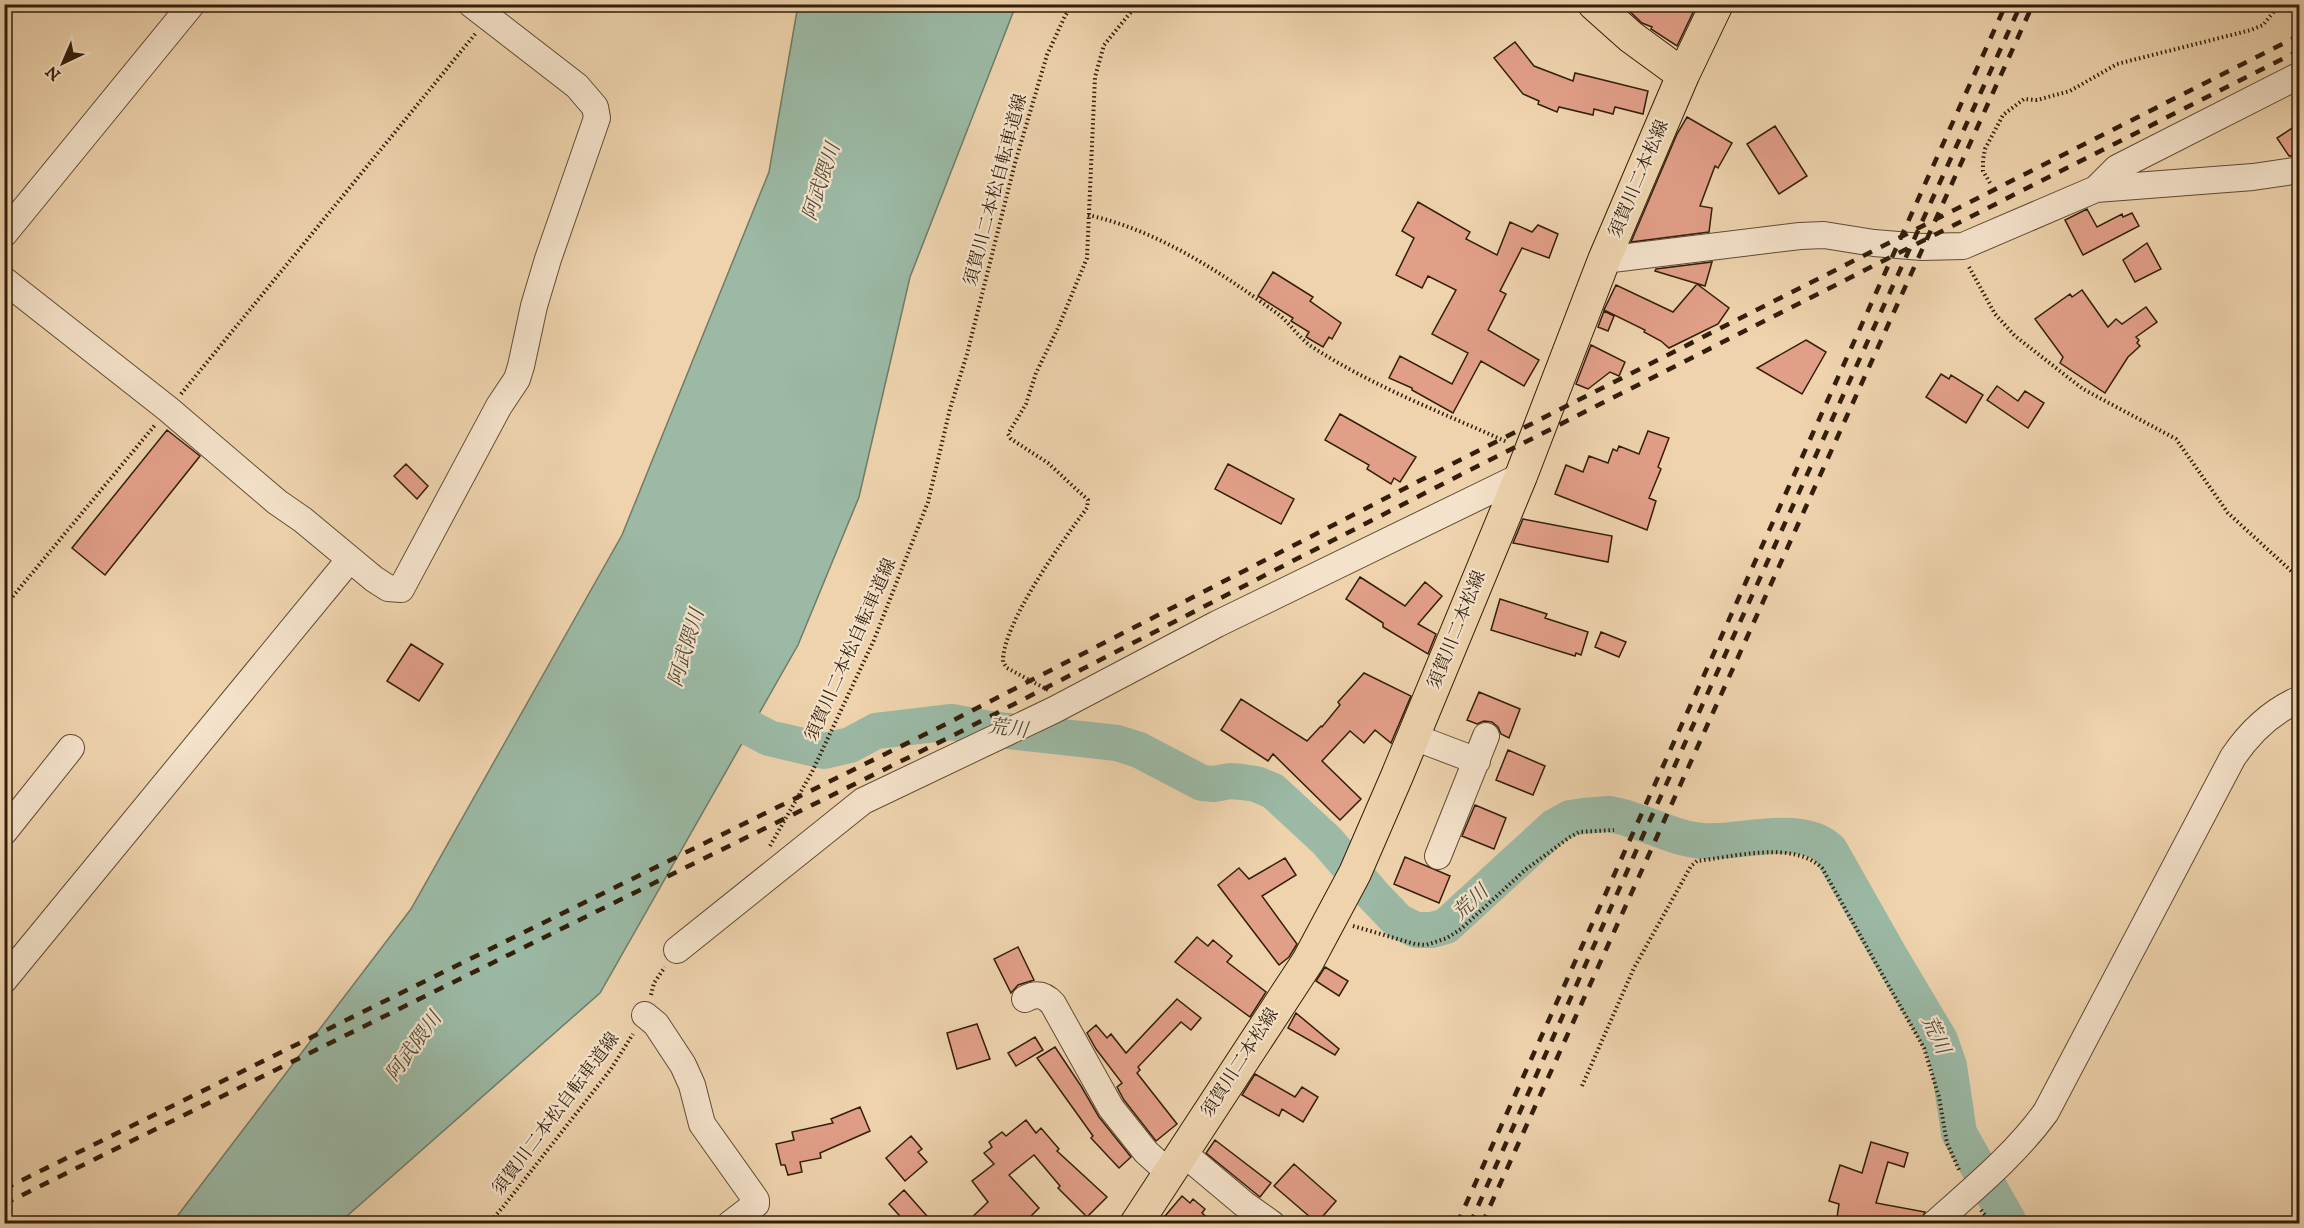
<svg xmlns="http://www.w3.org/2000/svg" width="2304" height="1228" font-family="'IM FELL DW Pica','Noto Serif JP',serif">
  <rect width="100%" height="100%" fill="#eed3ad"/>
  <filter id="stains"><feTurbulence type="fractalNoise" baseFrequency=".00333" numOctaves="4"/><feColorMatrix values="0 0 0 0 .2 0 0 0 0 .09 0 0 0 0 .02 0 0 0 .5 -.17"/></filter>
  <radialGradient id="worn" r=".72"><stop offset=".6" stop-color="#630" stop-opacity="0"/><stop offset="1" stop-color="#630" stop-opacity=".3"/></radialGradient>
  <path fill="#9bb9a5" stroke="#717b67" stroke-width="1.5" d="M798,5H1016L910,277L859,497L798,645L600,993L339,1223H172L411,909L622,535L769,172Z"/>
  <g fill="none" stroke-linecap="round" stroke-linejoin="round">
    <path stroke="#9bb9a5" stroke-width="36" d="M708,706L769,738L824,751L850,745L876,731L952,722L990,729L1117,743L1139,750L1202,783L1214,784L1230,781L1242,782L1256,784L1273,791L1327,841L1374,896L1398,921L1416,930H1432L1446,926L1554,827L1570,818L1583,816L1609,814L1619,816C1647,823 1675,839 1703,841C1740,844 1801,822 1830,850L1890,956L1940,1040L1949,1066L1959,1133L2010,1224"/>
  </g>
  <path fill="#e29f88" stroke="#321e0a" stroke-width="1.5" d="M1622,4H1697L1677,46L1651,29L1652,27L1642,23Z
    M1515,42L1534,66L1573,81L1575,73L1648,91L1643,114L1615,107L1613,114L1594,109L1593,115L1559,107L1557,112L1538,104L1539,101L1523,94L1494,58Z
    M1687,117L1732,143L1718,168L1715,166L1700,206L1712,208L1709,232L1631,242L1677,134Z
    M2300,123V155L2289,156L2277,138Z
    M1775,126L1807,176L1779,194L1747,144Z
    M1418,202L1470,232L1466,239L1497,255L1510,222L1532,232L1538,225L1558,234L1549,258L1522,248L1500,291L1506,294L1488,330L1539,360L1524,386L1481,361L1453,413L1412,390V388L1389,378L1400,356L1452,384L1468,353L1432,334L1456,290L1428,276L1422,288L1396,275L1414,238L1402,231Z
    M2087,209L2097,227L2122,214L2123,217L2132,213L2139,226L2083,255L2065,220Z
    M2147,243L2161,269L2135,282L2123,260Z
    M1712,262L1705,286L1655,271L1656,269Z
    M1273,272L1313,297L1310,301L1341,323L1332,339L1329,337L1323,347L1306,337L1309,332L1291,321L1293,318L1258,296Z
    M1697,284L1729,308L1718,324L1669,348L1661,341L1644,332L1645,330L1604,310L1616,285L1673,312Z
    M2082,290L2108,327L2116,319L2122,324L2146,307L2157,322L2136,337L2139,340L2137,343L2140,346L2128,357L2105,393L2060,363L2063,357L2035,319L2070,294L2072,297Z
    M1604,311L1614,316L1608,331L1598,327Z
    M1806,340L1826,352L1802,394L1757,368Z
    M1591,345L1625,362L1619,376L1610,372L1588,389L1576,384Z
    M1941,374L1949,379L1951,375L1983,395L1966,423L1926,397Z
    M1997,386L2018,401L2025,391L2044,403L2028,428L1987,400Z
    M1340,414L1416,457L1400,482L1394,478L1391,484L1367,469L1369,465L1325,440Z
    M167,430L200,456L105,575L72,548Z
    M1648,431L1669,438L1658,467L1661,469L1649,498L1656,501L1647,530L1555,494L1566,465L1583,472L1589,456L1608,463L1613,449L1617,451L1619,446L1639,454Z
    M406,464L428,486L417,499L394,476Z
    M1228,464L1294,499L1281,524L1215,489Z
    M1523,519L1612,536L1608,562L1513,543Z
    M1360,577L1405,606L1425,582L1442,596L1418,624L1436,634L1428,654L1383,627V623L1346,599Z
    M1500,599L1547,614L1545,618L1588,632L1581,655L1576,653L1575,656L1491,630Z
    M1601,632L1626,642L1619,657L1595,647Z
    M411,644L443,664L419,701L387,681Z
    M1364,673L1411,696L1391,743L1375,730L1364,743L1350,731L1322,761L1361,799L1340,820L1273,754L1268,761L1221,730L1241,699L1307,741L1321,726L1322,727L1340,705L1338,702Z
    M1479,692L1520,709L1509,738L1501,734L1498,727L1492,722L1484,721L1477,724L1467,720Z
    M1508,750L1545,766L1533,795L1496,780Z
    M1475,805L1506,818L1494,849L1462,836Z
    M1405,857L1450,876L1439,903L1394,884Z
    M1285,858L1296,875L1262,896L1297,944L1289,957L1279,965L1218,885L1239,868L1249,879Z
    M1197,937L1208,946L1213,940L1232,956L1227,962L1266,992L1250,1017L1175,962Z
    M1018,947L1034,980L1018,985L1011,993L994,959Z
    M1325,967L1348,981L1339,996L1316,981Z
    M1177,999L1201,1018L1191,1030L1181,1022L1138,1067L1140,1070L1137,1073L1177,1124L1156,1141L1124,1100L1117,1087L1122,1083L1096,1049L1087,1033L1096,1025L1107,1038L1111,1034L1126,1053Z
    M1296,1013L1339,1049L1335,1055L1288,1028Z
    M977,1024L990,1059L957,1069L947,1033Z
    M1035,1037L1043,1050L1016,1066L1008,1053Z
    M1055,1047L1081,1086L1099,1117L1131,1157L1119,1168L1091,1138L1093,1136L1037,1058Z
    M1255,1074L1295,1097L1302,1087L1318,1097L1303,1122L1282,1109L1279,1116L1242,1095Z
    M860,1107L870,1131L820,1153L821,1158L800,1162L802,1172L788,1175L785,1165H781L776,1144L794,1140L792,1132L833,1123L831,1119Z
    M1026,1120L1036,1133L1041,1128L1059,1149L1057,1151L1107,1197L1087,1217L1058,1188L1060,1186L1034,1155L1009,1175L1039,1208L1023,1224H965L988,1202L972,1181L994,1164L984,1153L992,1147L989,1142L1002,1132L1006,1136Z
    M911,1136L922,1149L918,1152L927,1162L905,1181L886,1158Z
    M1215,1140L1271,1183L1260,1197L1206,1153Z
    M1871,1142L1908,1153L1904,1167L1888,1162L1876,1203L1925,1212L1919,1224H1836L1839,1204L1829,1201L1840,1165L1862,1173Z
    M1294,1164L1336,1201L1317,1223L1274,1186Z
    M904,1190L934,1224H907L889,1204Z
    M1182,1196L1190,1203L1193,1199L1205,1209L1202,1213L1214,1224H1172L1165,1216Z"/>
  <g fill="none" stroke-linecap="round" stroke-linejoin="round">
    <defs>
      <path id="minor" d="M2096,189L2117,168L2300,75
        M4,234L192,4
        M1604,260L1800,236L1824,235L1874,243L1922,247L1963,246L2096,189L2253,177L2300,170
        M4,280L168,409L277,502L303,520L374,579L388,588L401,589L499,406L517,379L521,366L534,306L548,259L597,118L595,107L577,86L471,4
        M1414,737L1477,761
        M4,832L71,748
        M1438,856L1486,736
        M677,950L863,801L1054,710L1217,624L1521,476
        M4,980L350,559
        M1025,999C1036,993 1044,994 1053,1004L1111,1108L1146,1152L1168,1172
        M645,1015L656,1024L683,1065L692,1085L702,1124L756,1200V1204L730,1224
        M1182,1152L1244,1204L1272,1224
        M1934,1224C1973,1189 2015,1155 2046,1112L2233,757C2250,732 2272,711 2300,699"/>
      <path id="major" d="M1594,4L1631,37L1683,75
        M1136,1224L1308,961L1355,873L1397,776L1521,476L1604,260L1683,75L1717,4"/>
    </defs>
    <use href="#minor" stroke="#614b33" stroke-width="28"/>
    <use href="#major" stroke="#321e0a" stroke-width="34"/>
    <path stroke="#321e0a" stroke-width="4" stroke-dasharray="1.5 3" stroke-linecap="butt" d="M1990,183L1983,171V160L1985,149L2003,115L2024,99L2037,100L2070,91L2117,64L2251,30L2263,25L2280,4
      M1088,215C1159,231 1219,271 1278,314C1291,324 1299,339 1314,348C1374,387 1443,413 1507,442
      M1969,267L1995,314L2015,336L2083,389L2176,439L2228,513L2300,579
      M181,394L476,33
      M4,607L155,425
      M1048,690L1007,668L1003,662C1002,624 1063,540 1087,508L1088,500L1048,463L1011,439L1008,434L1026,404L1036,373L1058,328L1087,258L1095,77L1104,45L1131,12
      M770,846L812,772L874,640L928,502L950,409L967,354L1015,163L1047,55L1065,16L1073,4
      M1353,926L1415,944L1426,945L1447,938L1461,929L1525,870L1570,837L1579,832L1614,830
      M651,995L654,983L665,967
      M1582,1086L1634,968L1691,866L1697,861C1733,857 1793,840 1822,868L1924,1048L1939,1097L1947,1143L1960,1172
      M1981,1210L1992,1224
      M488,1224L503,1207L611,1069L633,1034"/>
    <use href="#minor" stroke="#f4e2ca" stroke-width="26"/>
    <use href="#major" stroke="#eed3ad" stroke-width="32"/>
    <path stroke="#321e0a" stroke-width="4.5" stroke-dasharray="10 10" stroke-linecap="butt" d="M4,1189L946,724L1460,460L2300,35
      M4,1204L952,736L1466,472L2300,50
      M1457,1224L2006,4
      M1470,1224L1645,831L2021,4
      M1482,1224L2033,4"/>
  </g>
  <g text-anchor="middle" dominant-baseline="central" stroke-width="4.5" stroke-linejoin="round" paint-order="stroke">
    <g font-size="18" fill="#321e0a" stroke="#f4e2ca">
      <text transform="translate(1639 179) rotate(-67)">須賀川二本松線</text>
      <text transform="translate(996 190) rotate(-75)">須賀川二本松自転車道線</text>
      <text transform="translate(1457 630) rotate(-68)">須賀川二本松線</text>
      <text transform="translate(851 650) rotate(-66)">須賀川二本松自転車道線</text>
      <text transform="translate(1240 1063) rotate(-57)">須賀川二本松線</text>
      <text transform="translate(556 1114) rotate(-53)">須賀川二本松自転車道線</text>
    </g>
    <g font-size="20" font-style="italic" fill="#524c38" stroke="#f4e2ca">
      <text transform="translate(822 182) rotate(-72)">阿武隈川</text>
      <text transform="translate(687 648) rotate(-73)">阿武隈川</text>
      <text transform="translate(1008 729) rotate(7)">荒川</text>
      <text transform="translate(1471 903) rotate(-43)">荒川</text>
      <text transform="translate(1935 1035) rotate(65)">荒川</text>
      <text transform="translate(414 1047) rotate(-54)">阿武隈川</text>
    </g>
  </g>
  <rect width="2304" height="1228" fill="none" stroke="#eed3ad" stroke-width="24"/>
  <rect x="6" y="6" width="2292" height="1216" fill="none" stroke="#321e0a" stroke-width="3"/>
  <rect x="12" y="12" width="2280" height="1204" fill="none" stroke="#321e0a" stroke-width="1.5"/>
  <g transform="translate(63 63) rotate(224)" stroke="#f4e2ca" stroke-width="4.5" paint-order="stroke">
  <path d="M0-4.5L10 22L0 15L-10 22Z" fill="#321e0a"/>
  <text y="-9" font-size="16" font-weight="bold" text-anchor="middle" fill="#321e0a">N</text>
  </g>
  <rect width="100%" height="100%" filter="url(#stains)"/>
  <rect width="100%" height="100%" fill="url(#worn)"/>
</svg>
